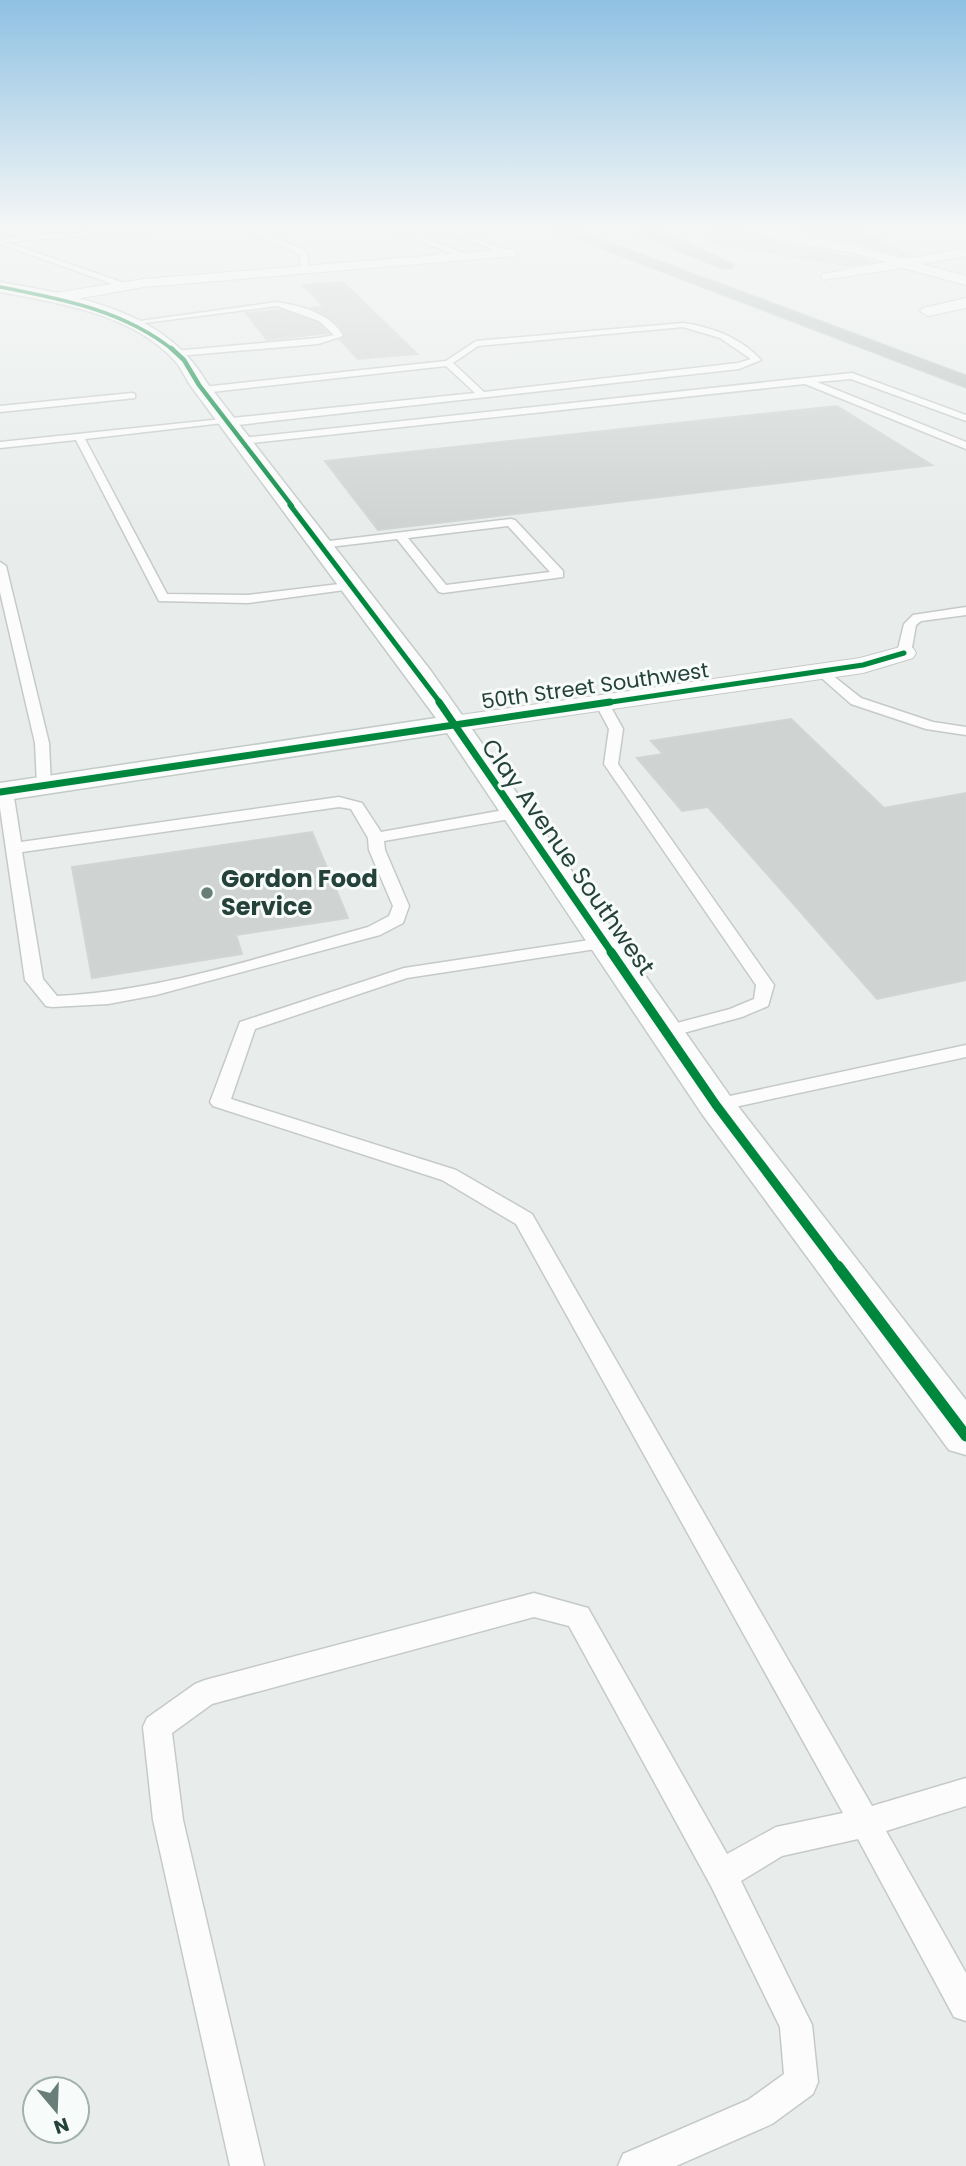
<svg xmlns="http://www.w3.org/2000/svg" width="966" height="2166" font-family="Poppins,sans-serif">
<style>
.building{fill:#cfd4d2;stroke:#d1d6d4;stroke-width:2}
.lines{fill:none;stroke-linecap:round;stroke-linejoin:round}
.lane-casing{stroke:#c5cac8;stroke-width:3}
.street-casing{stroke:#c5cac8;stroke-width:2}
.secondary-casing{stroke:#c3cbc8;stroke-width:3}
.highway-casing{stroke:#c3ccc9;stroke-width:3}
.lane{fill:#fcfcfc;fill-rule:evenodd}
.street{fill:#fcfcfc;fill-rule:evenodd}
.secondary{fill:#fcfcfc;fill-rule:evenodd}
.highway{fill:#bcc4c2;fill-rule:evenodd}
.cycleway-far5-casing{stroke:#f7fbf9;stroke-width:5}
.cycleway-far4-casing{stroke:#f7fbf9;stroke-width:7}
.cycleway-far3-casing{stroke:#f7fbf9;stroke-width:8}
.cycleway-far2-casing{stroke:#f7fbf9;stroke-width:10}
.cycleway-far1-casing{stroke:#f7fbf9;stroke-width:13}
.cycleway-casing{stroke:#f7fbf9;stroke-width:16}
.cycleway-far5{stroke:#00873e;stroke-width:3.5}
.cycleway-far4{stroke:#00873e;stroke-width:4.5}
.cycleway-far3{stroke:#00873e;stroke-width:5}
.cycleway-far2{stroke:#00873e;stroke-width:7}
.cycleway-far1{stroke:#00873e;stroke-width:9}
.cycleway{stroke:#00873e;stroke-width:11}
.poi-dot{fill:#697e78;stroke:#f7fbf9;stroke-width:2.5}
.labels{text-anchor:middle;stroke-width:6;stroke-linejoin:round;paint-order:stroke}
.far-street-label{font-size:21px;fill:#24423a;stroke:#f7fbf9}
.street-label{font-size:24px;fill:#24423a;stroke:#f7fbf9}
.poi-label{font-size:24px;font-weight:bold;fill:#24423a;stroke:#f7fbf9;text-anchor:start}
</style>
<rect width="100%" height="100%" fill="#e8edeb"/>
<g class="building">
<polygon points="710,225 737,225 777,243 873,262 850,266 708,243"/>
<polygon points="768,225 850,225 910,255 904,256 854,242"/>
<polygon points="343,282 417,354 358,359 340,340 345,337 340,326 325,314 311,308 324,307 303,285"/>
<polygon points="281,310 318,323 328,333 267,340 246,313"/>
<polygon points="837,406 932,465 378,530 325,461"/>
<polygon points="791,719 884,808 966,793 966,980 877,999 708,807 682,811 637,758 663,754 651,741"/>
<polygon points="312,832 348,918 236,935 242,954 92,978 72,867"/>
</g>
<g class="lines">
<g class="lane-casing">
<g id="lane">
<polygon points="182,225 218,225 6,242 127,284 124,288 0,244 0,238"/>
<polygon points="236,225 245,225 307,251 309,269 305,271 301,269 300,254"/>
<polygon points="380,225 390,225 473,257 466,259"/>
<polygon points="430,225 440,225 515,253 508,255"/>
<path d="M277,302C301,306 331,313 343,336L318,344L177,356L174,351L318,338L334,335L319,321L277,306L129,325L125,323Z"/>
<path d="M683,323C712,327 741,338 761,360L739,369L228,426L223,423L85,439L167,594L248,595L356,582L358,585L352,589L248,603L159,601L76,440L0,448V442L475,393L446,366L203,393L198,390L203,387L446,361L476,341ZM683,327L720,338L751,359L738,363L484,392L453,363L478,346Z"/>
<polygon points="852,373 966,415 966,421 851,379 817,382 966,442 966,449 805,384 242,444 237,441 242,438"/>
<polygon points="132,393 135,394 135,398 0,412 0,406"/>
<path d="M511,519L515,520L563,571V577L443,593L439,592L397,539L321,548L315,545L321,542ZM508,526L550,572L446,585L408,538Z"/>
<polygon points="0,562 6,566 49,743 51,785 44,789 37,785 35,743 0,592"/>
<polygon points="966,607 966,615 921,621 916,625 911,653 904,657 899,656 897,653 904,624 913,615"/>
<polygon points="822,667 861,698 933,722 966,727 966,735 926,729 851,704 817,674 815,671"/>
<polygon points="602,699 607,700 623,729 618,764 774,985 768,1006 742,1017 665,1038 656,1032 658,1028 730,1009 754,999 756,985 604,764 609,729 595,703"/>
<path d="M5,786L13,791L21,842L339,797L362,803L381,832L515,808L523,813L515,818L384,841L385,850L409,906L403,923L380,935L156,995L108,1004L52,1007L46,1006L25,980L0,808V788ZM339,807L351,809L368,838L369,850L393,906L389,916L368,927C266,955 163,991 57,996L43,979L22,852Z"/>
<polygon points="603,938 612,943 609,947 407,978 255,1029 231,1099 456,1170 532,1214 872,1806 966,1778 966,1806 886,1831 966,1973 966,2021 954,2017 858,1839 782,1856 741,1881 812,2025 818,2082 813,2094 772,2124 676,2166 618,2166 623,2154 748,2100 784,2074 780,2027 711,1886 569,1626 534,1617 212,1704 172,1733 183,1820 264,2166 230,2166 153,1820 143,1727 147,1718 195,1684 205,1680 534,1593 588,1608 727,1854 776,1827 843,1813 516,1224 442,1180 213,1106 210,1102 240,1022 404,968"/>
<polygon points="966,1045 966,1057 716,1111 709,1109 706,1105 709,1101 716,1099"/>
</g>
</g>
<g class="street-casing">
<g id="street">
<polygon points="739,225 759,225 784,233 854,245 904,259 966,248 966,256 922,264 966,276 966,285 903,268 823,280 821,277 823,274 885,262 852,253 777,240"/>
<polygon points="937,225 966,225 966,232 943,229"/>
<polygon points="511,249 516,250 516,256 144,287 54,303 46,298 54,293 144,279"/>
<polygon points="966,298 966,308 928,316 920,311 923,308"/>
<polygon points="904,646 913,648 916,653 913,658 863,673 453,732 444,730 440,724 444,718 453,716 860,658"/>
</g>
</g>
<g class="secondary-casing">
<path id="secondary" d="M0,282C76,296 166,310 207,383L431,671L730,1096L966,1400V1455L949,1450L702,1114L447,733L0,801V783L436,718L193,389C186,380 182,369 175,361C133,314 59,303 0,292Z"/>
</g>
<g class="highway-casing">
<g id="highway">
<polygon points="541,225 561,225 966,376 966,387"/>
<polygon points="629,225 647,225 734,265 732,268 722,268 655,241"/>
</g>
</g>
<use href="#lane" class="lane"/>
<use href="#street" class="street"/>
<use href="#secondary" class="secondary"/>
<use href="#highway" class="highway"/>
<g class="cycleway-far5-casing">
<path id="cycleway-far5" d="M0,287C61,299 123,310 173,350"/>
</g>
<g class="cycleway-far4-casing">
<polyline id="cycleway-far4" points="171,348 184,360 199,385 292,506"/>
</g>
<g class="cycleway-far3-casing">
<g id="cycleway-far3">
<polyline points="290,505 441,704"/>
<polyline points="598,704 863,665 904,653"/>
</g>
</g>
<g class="cycleway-far2-casing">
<g id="cycleway-far2">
<polyline points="439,702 612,953"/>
<polyline points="0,792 610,702"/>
</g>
</g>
<g class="cycleway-far1-casing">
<polyline id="cycleway-far1" points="611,952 716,1105 839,1268"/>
</g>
<g class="cycleway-casing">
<polyline id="cycleway" points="838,1266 966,1436"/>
</g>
<use href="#cycleway-far5" class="cycleway-far5"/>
<use href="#cycleway-far4" class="cycleway-far4"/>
<use href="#cycleway-far3" class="cycleway-far3"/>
<use href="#cycleway-far2" class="cycleway-far2"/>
<use href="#cycleway-far1" class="cycleway-far1"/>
<use href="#cycleway" class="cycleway"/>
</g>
<linearGradient id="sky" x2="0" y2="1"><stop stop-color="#8fc1e3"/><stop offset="0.43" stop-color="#f5f7f6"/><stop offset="1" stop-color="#f5f7f6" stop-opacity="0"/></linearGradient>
<rect width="966" height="529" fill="url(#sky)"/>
<circle class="poi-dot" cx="207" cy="893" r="7"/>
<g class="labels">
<g class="far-street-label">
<text transform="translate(595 686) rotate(-8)" y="7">50th Street Southwest</text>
</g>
<g class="street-label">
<text transform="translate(568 857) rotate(55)" y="8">Clay Avenue Southwest</text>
</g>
<g class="poi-label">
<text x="221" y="887">Gordon Food<tspan x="221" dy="28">Service</tspan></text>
</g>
</g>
<g transform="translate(56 2110) rotate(161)"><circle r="33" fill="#f7fbf9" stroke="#a3b1ad" stroke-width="2"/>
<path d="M0-5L12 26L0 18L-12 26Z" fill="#697e78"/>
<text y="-10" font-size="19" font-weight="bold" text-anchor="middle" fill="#24423a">N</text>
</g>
</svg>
